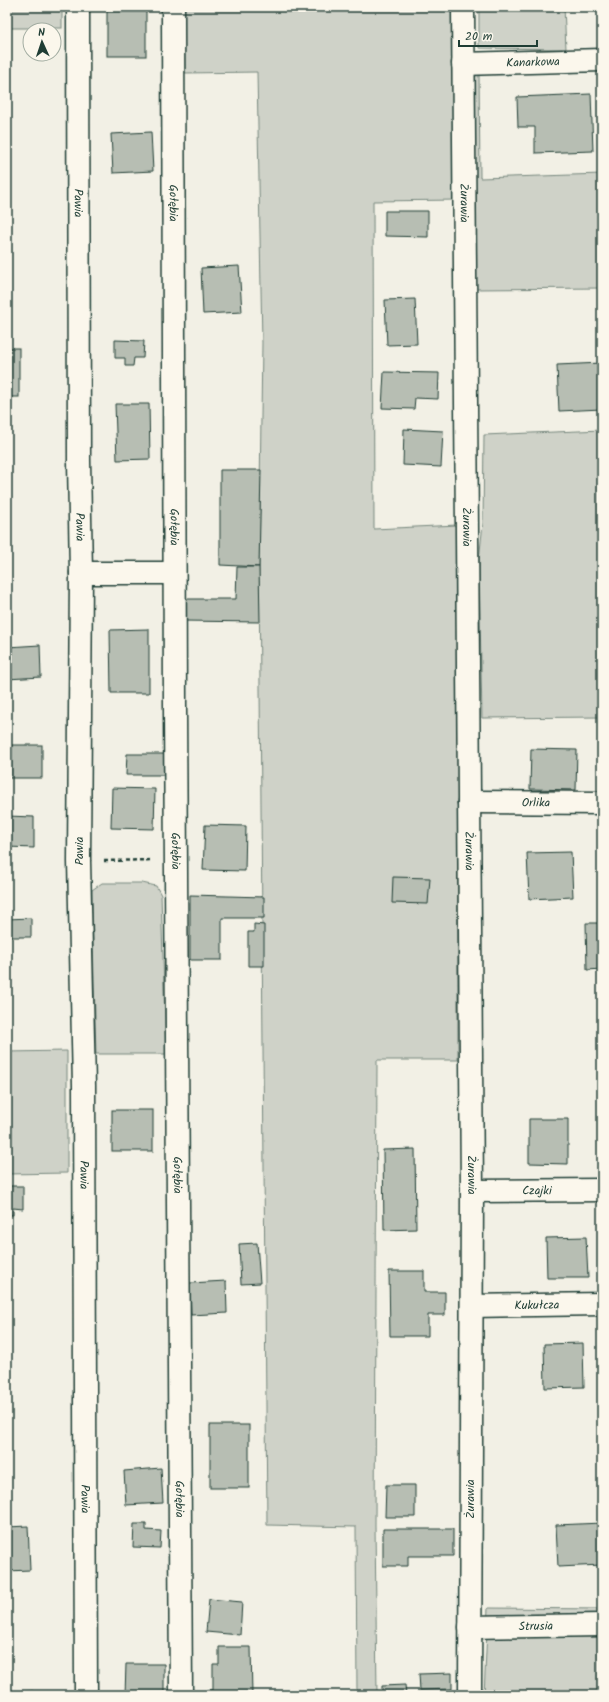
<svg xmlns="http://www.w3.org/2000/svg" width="609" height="1702" font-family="Kalam,sans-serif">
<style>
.green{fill:#cfd2c8;stroke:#77887e}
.building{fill:#b7beb3;stroke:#1f3d34}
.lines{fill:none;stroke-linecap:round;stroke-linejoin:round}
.minor-casing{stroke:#1f3d34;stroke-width:25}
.path{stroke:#1f3d34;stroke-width:2.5;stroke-dasharray:4 3;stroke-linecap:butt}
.minor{stroke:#fbf7ec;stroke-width:22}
.labels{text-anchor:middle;stroke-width:3;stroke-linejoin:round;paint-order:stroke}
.street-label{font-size:12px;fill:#1f3d34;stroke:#fbf7ec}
</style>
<rect width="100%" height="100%" fill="#f2f0e5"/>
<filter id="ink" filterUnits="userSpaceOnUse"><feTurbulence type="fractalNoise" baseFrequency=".025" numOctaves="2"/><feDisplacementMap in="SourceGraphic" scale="8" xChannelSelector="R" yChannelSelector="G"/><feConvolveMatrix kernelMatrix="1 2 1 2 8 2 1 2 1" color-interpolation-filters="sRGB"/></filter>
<g filter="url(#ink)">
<g class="green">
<rect x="7" y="7" width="55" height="21"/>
<polygon points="184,7 455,7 458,200 373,201 374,529 457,525 458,1060 377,1060 375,1525 377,1695 357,1695 356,1527 267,1525 259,567 262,343 257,72 185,73"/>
<polygon points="479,7 564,7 566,49 479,48"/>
<polygon points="479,71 480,178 602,174 602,288 474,289 471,72"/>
<polygon points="602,430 602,717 482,718 479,561 483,523 484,435"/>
<polygon points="102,883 142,883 156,886 161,895 166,1054 96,1054 92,900 92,890"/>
<polygon points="67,1051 67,1173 7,1174 7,1052"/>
<polygon points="488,1608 602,1609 602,1695 484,1695"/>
</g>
<g class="building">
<rect x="107" y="11" width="39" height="45"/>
<polygon points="591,94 593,151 535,153 535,127 518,127 517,97"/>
<polygon points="151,132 153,171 113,173 111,134"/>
<polygon points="385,211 428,211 428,237 385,236"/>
<polygon points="239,266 242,312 203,314 201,268"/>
<polygon points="415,299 417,344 387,345 385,300"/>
<polygon points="115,340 144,341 143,358 134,358 133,366 125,366 125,358 115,358"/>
<rect x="7" y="348" width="12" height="49"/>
<polygon points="602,363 602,409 559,411 557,365"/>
<polygon points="384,372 439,373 438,399 415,398 414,409 382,408"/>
<polygon points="115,404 149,404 150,459 117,460"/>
<polygon points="404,429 443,431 441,467 403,465"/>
<polygon points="220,470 261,470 259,567 220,565"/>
<polygon points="237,567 259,567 260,622 183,621 183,599 236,599"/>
<polygon points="149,629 149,693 111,693 110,630"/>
<polygon points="40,645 41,677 7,679 7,647"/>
<rect x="7" y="745" width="35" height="33"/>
<polygon points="531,749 577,750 576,790 530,789"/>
<polygon points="127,754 165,754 164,775 126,775"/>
<polygon points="112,788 155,789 154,829 111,828"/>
<polygon points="7,816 34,817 34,848 7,847"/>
<polygon points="205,825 246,826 245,871 203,870"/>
<polygon points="571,852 573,897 529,899 527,853"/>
<polygon points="393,877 430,878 428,904 392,903"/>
<polygon points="190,895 264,897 264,918 222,918 222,960 190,960"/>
<polygon points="31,918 31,937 9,937 9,944 7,944 7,919"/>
<polygon points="586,923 602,923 602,969 587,970"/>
<polygon points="254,924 264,925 264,966 248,966 248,932 254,932"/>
<rect x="112" y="1110" width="41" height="41"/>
<polygon points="529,1119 568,1119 568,1164 529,1163"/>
<polygon points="415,1149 416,1229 384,1230 383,1150"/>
<polygon points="7,1186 23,1186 23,1209 13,1208 13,1215 7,1215"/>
<polygon points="586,1237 588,1278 547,1278 546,1238"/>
<polygon points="257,1243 260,1283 241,1284 239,1244"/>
<polygon points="389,1271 424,1271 424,1292 445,1292 445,1315 428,1315 428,1336 390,1336"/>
<polygon points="226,1281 227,1313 191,1315 190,1283"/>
<polygon points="583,1343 584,1387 545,1388 544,1344"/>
<polygon points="10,1378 10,1399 7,1399 7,1379"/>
<rect x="210" y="1425" width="39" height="63"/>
<polygon points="161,1468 163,1503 126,1505 124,1471"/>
<polygon points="386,1485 415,1485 415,1517 385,1517"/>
<polygon points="602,1523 602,1565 558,1567 556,1525"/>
<polygon points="134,1524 146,1524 146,1530 161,1531 160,1548 133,1547"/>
<polygon points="28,1526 30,1570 7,1571 7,1527"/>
<polygon points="383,1529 453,1529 453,1556 408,1556 408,1566 383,1566"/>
<polygon points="209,1599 242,1602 240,1635 206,1632"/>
<polygon points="219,1647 251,1647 252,1695 207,1695 207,1690 213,1690 213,1664 219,1664"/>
<polygon points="126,1664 164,1664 164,1695 125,1695"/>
<polygon points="452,1673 452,1689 420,1690 419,1674"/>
<polygon points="405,1685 406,1695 382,1695 382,1686"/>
<polygon points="33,1691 33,1695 7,1695 7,1693"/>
</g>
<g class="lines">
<g class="minor-casing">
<g id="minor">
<path id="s1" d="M78,7L79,461L81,573L79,861L84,1086L86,1695"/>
<path id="s2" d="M173,7L175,708L181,1695"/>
<path id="s3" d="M463,7L472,1191L470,1695"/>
<path id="s4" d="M463,64L602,60"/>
<polyline points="81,573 174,573"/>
<path id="s5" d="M469,802L602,803"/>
<path id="s6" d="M472,1191L602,1190"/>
<path id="s7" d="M472,1306L602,1304"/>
<path id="s8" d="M470,1627L602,1625"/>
</g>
</g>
<polyline class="path" points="104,861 153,860"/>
<use href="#minor" class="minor"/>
</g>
</g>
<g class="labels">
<g class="street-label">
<text dy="4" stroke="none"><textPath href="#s4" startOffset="70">Kanarkowa</textPath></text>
<text dy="4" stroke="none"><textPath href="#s1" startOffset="196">Pawia</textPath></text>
<text dy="4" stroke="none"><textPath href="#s2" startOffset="196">Gołębia</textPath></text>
<text dy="4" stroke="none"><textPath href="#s3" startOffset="196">Żurawia</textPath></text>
<text dy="4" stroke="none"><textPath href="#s1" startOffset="520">Pawia</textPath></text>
<text dy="4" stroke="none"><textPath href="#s2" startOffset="520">Gołębia</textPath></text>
<text dy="4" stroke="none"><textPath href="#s3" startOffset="520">Żurawia</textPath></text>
<text dy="4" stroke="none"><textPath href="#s5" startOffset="67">Orlika</textPath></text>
<text transform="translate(79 851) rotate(-90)" y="4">Pawia</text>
<text dy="4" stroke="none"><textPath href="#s2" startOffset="844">Gołębia</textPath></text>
<text dy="4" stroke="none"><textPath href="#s3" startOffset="844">Żurawia</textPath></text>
<text dy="4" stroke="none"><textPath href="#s1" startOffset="1168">Pawia</textPath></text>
<text dy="4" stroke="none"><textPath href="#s2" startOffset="1168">Gołębia</textPath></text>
<text dy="4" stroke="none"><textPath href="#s3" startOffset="1168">Żurawia</textPath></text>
<text dy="4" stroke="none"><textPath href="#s6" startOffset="65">Czajki</textPath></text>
<text dy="4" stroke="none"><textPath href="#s7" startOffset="65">Kukułcza</textPath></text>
<text dy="4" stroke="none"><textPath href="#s1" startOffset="1492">Pawia</textPath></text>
<text dy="4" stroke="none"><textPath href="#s2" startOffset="1492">Gołębia</textPath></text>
<text transform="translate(470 1499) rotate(-90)" y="4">Żurawia</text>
<text dy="4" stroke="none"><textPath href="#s8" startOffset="66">Strusia</textPath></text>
</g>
</g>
<rect width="609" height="1702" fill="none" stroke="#fbf7ec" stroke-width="24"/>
<rect x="12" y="12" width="585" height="1678" fill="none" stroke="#1f3d34" stroke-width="1.5" filter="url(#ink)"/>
<g transform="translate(42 42) rotate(357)"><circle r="19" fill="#fbf7ec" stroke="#a3ada2"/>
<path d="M0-3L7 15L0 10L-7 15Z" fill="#1f3d34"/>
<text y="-6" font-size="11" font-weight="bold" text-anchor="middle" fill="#1f3d34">N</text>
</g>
<path d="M459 40v6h78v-6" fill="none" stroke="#1f3d34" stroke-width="2"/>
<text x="465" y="40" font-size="12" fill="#1f3d34" stroke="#fbf7ec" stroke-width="3" paint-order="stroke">20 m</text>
</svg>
